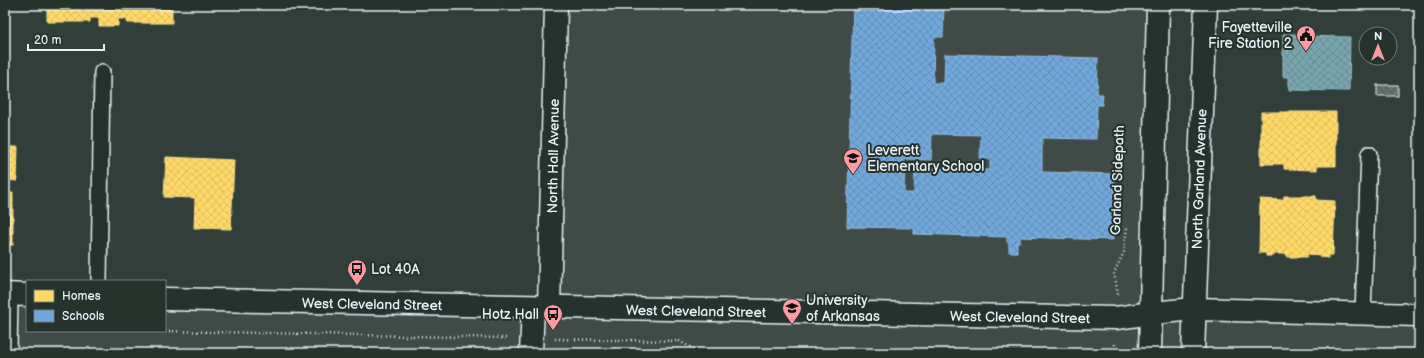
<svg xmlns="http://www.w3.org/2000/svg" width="1424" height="358" font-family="'Balsamiq Sans',sans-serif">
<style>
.built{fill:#3f4b46}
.homes{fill:url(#homes-cross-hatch);stroke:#f8e092}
.schools{fill:url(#schools-cross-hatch);stroke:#93bee4;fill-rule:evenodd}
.public{fill:url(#public-cross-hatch);stroke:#98bcc5}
.building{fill:url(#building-cross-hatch);stroke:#e8f1f8}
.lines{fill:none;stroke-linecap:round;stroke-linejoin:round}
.lane-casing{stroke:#e8f1f8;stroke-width:18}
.street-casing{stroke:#e8f1f8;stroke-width:25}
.secondary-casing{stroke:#e8f1f8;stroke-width:25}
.path{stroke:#e8f1f8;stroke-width:2.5;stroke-dasharray:1 3;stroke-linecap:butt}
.lane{stroke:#26332d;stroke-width:15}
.street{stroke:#26332d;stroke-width:22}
.secondary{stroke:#26332d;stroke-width:22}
.labels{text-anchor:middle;stroke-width:4;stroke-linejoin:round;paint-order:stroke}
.poi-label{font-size:14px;fill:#e8f1f8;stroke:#26332d;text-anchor:start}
.street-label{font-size:14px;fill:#e8f1f8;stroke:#26332d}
</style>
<defs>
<pattern id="homes-cross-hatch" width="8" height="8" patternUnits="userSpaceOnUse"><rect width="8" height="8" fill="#ffd966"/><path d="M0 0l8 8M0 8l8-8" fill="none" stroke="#dabc60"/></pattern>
<pattern id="schools-cross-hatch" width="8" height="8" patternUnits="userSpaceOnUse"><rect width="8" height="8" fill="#6fa8dc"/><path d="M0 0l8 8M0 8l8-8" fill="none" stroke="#638bb0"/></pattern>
<pattern id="public-cross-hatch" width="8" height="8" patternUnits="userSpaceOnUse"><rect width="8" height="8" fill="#76a5af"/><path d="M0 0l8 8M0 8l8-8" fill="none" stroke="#688991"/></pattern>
<pattern id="building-cross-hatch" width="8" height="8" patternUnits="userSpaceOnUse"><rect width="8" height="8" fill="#5c6865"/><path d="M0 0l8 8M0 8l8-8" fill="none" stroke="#737e7c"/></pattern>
</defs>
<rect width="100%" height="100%" fill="#323e39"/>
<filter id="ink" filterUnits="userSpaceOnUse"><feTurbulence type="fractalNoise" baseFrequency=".025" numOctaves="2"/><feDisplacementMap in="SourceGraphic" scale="8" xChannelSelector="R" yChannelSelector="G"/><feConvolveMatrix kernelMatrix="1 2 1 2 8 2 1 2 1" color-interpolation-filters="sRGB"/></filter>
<g filter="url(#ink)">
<polygon class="built" points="556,5 1158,5 1152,312 1419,315 1419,353 5,353 5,294 27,295 27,331 165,331 165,299 549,308"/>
<g class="homes">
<polygon points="47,5 172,5 172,23 127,23 127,19 118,19 118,26 99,26 99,18 90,18 90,22 47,22"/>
<rect x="1418" y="5" width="1" height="16"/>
<polygon points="1418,21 1419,21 1419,43 1417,43"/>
<polygon points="1417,56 1419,56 1419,78 1416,77"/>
<polygon points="1416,77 1419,78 1419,99 1416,99"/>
<polygon points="1261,112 1336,112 1336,166 1317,166 1317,170 1284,169 1284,164 1261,164"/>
<polygon points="5,147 18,147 17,181 5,180"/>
<polygon points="166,157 234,160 231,229 194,228 195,198 164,197"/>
<rect x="5" y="193" width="8" height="52"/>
<polygon points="1284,196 1316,196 1316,200 1335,201 1333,255 1328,255 1328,258 1320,257 1320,255 1307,254 1307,257 1287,257 1287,254 1274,254 1274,256 1266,256 1266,253 1259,253 1260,199 1283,200"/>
</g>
<path class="schools" d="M853,5H944L943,37H934L933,83H944L945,54L1098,58L1097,94H1103L1102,105H1097L1096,139L1042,138V172L1115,174L1113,240L1020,237V242H1017V252H1009V242H1007V237L914,234V228L847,227ZM932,134L981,135L980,159H990V170L915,168L914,193H904L905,159L931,160Z"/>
<polygon class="public" points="1283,34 1295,34 1295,36 1350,37 1349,91 1289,90 1289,77 1283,77"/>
<rect class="building" x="1377" y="85" width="21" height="11"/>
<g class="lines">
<g class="lane-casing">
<g id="lane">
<polyline points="99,281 102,72"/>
<polyline points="1363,313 1369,154"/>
<polyline points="9,353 10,294"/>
</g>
</g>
<g class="street-casing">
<g id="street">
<polyline points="549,308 556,5"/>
<polyline points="1194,309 1419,315"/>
<polyline points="531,353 533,307"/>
</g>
</g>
<g class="secondary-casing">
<g id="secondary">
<polyline points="5,294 27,295"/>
<polyline points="165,299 1116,318 1152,313 1194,309"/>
<polyline points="1150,353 1158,5"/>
<polyline points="1193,353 1206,5"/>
</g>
</g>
<g class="path">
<polyline points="1118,294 1114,273 1124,252 1127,227"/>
<polyline points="165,331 508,338"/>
<polyline points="555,339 679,341 701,353"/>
<polyline points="888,353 897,353"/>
<polyline points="1114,353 1115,343"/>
</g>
<use href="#lane" class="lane"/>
<use href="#street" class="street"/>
<use href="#secondary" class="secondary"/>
</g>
</g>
<defs>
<g id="civic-pin" transform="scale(1)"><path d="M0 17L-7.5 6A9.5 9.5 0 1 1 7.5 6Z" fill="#ff9aa2" stroke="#26332d"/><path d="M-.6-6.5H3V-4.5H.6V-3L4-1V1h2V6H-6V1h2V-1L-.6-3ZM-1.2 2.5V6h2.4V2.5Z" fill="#111"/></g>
<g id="school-pin" transform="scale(1)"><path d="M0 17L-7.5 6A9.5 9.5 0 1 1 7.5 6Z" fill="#ff9aa2" stroke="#26332d"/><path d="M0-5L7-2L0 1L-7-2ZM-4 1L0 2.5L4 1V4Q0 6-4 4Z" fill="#111"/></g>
<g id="bus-pin" transform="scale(1)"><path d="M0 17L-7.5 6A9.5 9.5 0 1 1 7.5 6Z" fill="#ff9aa2" stroke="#26332d"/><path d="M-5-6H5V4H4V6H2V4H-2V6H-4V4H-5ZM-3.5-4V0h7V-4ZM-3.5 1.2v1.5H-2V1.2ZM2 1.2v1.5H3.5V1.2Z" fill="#111"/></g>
<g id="university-pin" transform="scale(1)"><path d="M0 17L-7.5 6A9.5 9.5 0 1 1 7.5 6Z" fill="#ff9aa2" stroke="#26332d"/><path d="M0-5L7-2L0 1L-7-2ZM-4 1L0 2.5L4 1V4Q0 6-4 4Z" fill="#111"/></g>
</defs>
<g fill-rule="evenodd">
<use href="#civic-pin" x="1306" y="35"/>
<use href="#school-pin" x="853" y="158"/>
<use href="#bus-pin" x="357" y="269"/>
<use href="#university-pin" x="792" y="308"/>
<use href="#bus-pin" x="553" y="314"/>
</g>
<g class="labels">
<g class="poi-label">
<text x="1292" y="32" text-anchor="end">Fayetteville<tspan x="1292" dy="16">Fire Station 2</tspan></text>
<text x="867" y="155">Leverett<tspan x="867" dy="16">Elementary School</tspan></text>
<text x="371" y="274">Lot 40A</text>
<text x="806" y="305">University<tspan x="806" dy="16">of Arkansas</tspan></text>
<text x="539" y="319" text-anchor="end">Hotz Hall</text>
</g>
<g class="street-label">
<text transform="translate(553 156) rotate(-89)" y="5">North Hall Avenue</text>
<text transform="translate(1199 179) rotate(-88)" y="5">North Garland Avenue</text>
<text transform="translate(1117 180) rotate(-88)" y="5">Garland Sidepath</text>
<text transform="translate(372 304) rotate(1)" y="5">West Cleveland Street</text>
<text transform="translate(696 311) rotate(1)" y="5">West Cleveland Street</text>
<text transform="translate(1020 317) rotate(1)" y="5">West Cleveland Street</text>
</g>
</g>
<rect width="1424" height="358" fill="none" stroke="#26332d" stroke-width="20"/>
<rect x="10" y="10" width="1404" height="338" fill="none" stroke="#e8f1f8" stroke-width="1.5" filter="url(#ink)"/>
<rect x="26" y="280" width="140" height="52" fill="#26332d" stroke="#747f7e"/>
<rect x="34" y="290" width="20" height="12" fill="#ffd966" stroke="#747f7e"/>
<text x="62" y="300" font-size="12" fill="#e8f1f8">Homes</text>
<rect x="34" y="310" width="20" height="12" fill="#6fa8dc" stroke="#747f7e"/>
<text x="62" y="320" font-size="12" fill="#e8f1f8">Schools</text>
<g transform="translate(1378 46)"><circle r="19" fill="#26332d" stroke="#747f7e"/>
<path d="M0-3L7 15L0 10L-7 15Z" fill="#ff9aa2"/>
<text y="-6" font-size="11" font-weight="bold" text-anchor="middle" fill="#e8f1f8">N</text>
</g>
<path d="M28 44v6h76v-6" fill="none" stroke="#e8f1f8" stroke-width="2"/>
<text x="34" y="44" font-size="12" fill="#e8f1f8" stroke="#26332d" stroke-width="3" paint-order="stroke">20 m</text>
</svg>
